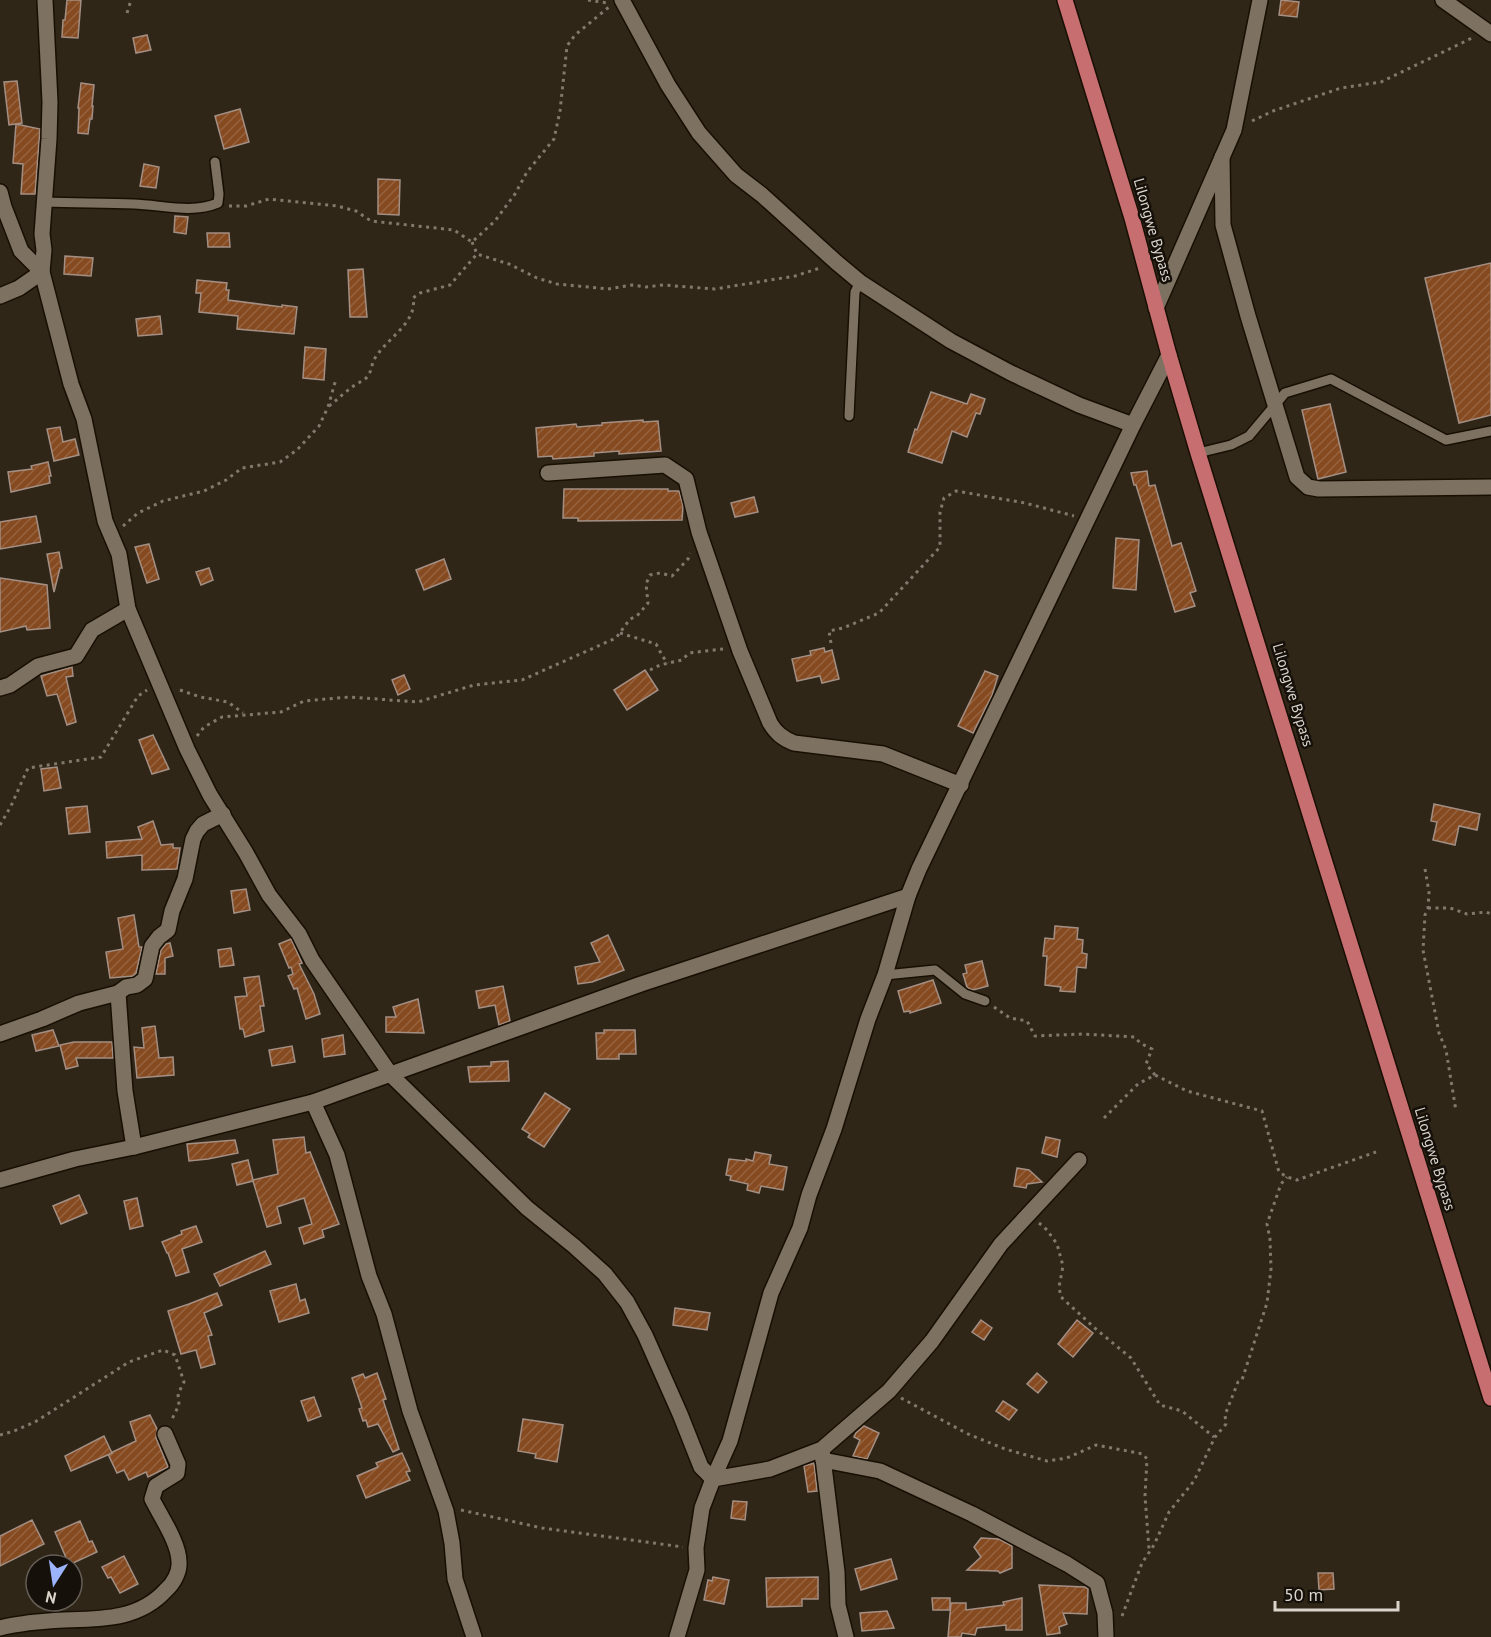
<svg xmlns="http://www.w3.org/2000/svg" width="1491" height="1637" font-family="'PT Sans',sans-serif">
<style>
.building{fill:url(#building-hatch);stroke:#a38f84;stroke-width:1.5}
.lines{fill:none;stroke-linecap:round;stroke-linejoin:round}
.lane-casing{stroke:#180f03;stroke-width:12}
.street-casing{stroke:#180f03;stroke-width:18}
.primary-casing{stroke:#180f03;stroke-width:18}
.path{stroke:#81796d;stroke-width:3;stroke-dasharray:3 4.5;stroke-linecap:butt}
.lane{stroke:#7d7161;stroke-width:9}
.street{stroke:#7d7161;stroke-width:15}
.primary{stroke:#c76e71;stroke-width:15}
.labels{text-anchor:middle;stroke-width:5;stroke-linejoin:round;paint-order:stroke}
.street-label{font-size:15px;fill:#dad4ca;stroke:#15100a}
</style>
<defs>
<pattern id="building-hatch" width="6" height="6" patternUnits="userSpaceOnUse" patternTransform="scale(1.5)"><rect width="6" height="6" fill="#864a20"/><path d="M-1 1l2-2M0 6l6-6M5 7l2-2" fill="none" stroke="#96633f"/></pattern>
</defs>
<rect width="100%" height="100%" fill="#302618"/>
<g class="building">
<polygon points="67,0 81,0 78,38 62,37 63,20 65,20"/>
<polygon points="1281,0 1299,2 1297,17 1279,15"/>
<polygon points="147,35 151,50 136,53 133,38"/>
<polygon points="17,81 22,123 9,125 4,82"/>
<polygon points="81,83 94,85 92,106 93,106 92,119 90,119 88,134 78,133 79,108 78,108"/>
<polygon points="240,109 249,142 224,149 215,116"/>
<polygon points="16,124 40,129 35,194 21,194 23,164 13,163"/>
<polygon points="144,164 159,167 156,188 140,186"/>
<polygon points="378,179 400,180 399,215 378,214"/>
<polygon points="175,216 188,217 186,234 174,232"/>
<polygon points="207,233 229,233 230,247 208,247"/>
<polygon points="65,256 93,258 91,276 64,274"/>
<polygon points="1491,263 1491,415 1459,423 1425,278"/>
<polygon points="363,269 367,317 350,317 348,270"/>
<polygon points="197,280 227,283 226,290 229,290 228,300 282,307 282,305 297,307 294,334 237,329 238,316 199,312 201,293 196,293"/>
<polygon points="160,316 162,334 138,336 136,319"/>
<polygon points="305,347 326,349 324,380 303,378"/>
<polygon points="931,392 967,404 971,394 985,399 980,414 976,413 967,437 952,431 942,463 908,452 915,429 917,430"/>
<polygon points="1330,404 1346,472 1318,479 1302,410"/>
<polygon points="643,420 643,422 658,421 661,451 619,454 619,451 594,453 594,456 553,459 552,456 538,457 536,428 576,424 577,427 602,425 602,423"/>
<polygon points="60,427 63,442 75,439 79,455 54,461 47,429"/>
<polygon points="48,462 51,476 49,476 50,483 11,492 8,472 32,469 31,466"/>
<polygon points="1147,471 1149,486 1155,485 1172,546 1181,543 1196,591 1190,593 1195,606 1175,612 1136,485 1134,485 1131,473"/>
<polygon points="564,489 668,489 668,491 679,491 683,506 682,520 578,521 578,518 563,518"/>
<polygon points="754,497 758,512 735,517 731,503"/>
<polygon points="36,516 41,542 0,549 0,522"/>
<polygon points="1116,538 1139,540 1136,590 1113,588"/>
<polygon points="149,544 159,579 147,583 135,547"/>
<polygon points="59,552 62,568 60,568 54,592 47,554"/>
<polygon points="444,559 451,579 424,590 416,570"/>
<polygon points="209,568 213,580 201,585 196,572"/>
<polygon points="0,578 47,585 50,628 27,630 26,626 0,632"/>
<polygon points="824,648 825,652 832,650 839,679 822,683 820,676 797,681 792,659 811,655 810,651"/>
<polygon points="72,667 73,676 66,677 76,722 67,725 57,694 47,696 41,676"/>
<polygon points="645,670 658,690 627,710 614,690"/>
<polygon points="985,671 998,676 992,695 973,733 958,726"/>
<polygon points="404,675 410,689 398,695 392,680"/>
<polygon points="153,735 169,769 152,774 139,740"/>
<polygon points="57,767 61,788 44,791 41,769"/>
<polygon points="1434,804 1480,814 1477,830 1459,826 1455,845 1433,840 1437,822 1431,821"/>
<polygon points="87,806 90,832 69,834 66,808"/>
<polygon points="153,821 161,845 173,844 173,848 180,848 177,869 142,870 142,855 107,858 106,842 142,839 138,827"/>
<polygon points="246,889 250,910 234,913 231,891"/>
<polygon points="134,915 139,947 142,947 136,973 133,976 110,978 106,952 123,949 118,918"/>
<polygon points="1055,926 1078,928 1077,939 1083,940 1082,953 1087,954 1086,968 1077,967 1075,992 1060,991 1061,987 1045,985 1047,956 1043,956 1045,938 1054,939"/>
<polygon points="608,935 624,970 592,982 578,984 575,967 600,962 591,943"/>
<polygon points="291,939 302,963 299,964 314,994 320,1014 306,1019 297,988 294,989 288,976 293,974 291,967 289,968 279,944"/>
<polygon points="170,943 173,956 165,958 165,974 156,974 161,950 166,944"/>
<polygon points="231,948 234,965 220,967 218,950"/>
<polygon points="982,961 988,986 973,990 968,988 967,987 963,974 967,973 965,965"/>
<polygon points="259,976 264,1006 260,1006 264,1031 245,1037 243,1029 240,1029 235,997 247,996 244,978"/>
<polygon points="933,980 941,1003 910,1013 910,1011 904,1012 898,991"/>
<polygon points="503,986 510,1021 499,1025 495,1005 479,1008 476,991"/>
<polygon points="418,999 424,1033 386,1032 386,1017 396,1017 393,1007"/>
<polygon points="155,1026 159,1058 173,1057 174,1075 137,1078 134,1047 144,1048 142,1028"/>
<polygon points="53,1030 59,1046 36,1051 32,1035"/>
<polygon points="604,1030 635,1030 636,1054 619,1054 619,1059 597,1059 596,1033 604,1033"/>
<polygon points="343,1035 345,1054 324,1057 322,1039"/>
<polygon points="74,1042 112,1042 113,1058 76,1058 78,1066 66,1069 60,1045"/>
<polygon points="292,1046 295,1062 272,1066 269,1050"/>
<polygon points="508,1061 509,1081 470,1082 468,1067 491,1066 491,1062"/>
<polygon points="545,1093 570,1109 544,1147 528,1137 530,1134 522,1129"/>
<polygon points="304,1137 306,1153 310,1152 339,1224 322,1230 324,1237 304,1244 299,1228 312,1224 304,1198 277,1207 281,1223 267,1227 253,1181 237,1185 232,1164 248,1160 253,1180 278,1174 273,1140"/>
<polygon points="1046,1137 1060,1140 1057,1157 1042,1153"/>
<polygon points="235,1140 238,1153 208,1159 189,1161 187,1144"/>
<polygon points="755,1152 771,1155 769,1164 787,1167 783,1190 761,1186 759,1193 747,1190 748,1184 730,1180 731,1176 726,1175 729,1159 746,1161 746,1159 753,1161"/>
<polygon points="1017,1168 1029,1170 1042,1182 1027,1184 1026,1188 1014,1186"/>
<polygon points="79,1195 87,1213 61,1224 53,1206"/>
<polygon points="137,1198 143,1226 130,1229 124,1201"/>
<polygon points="196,1226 202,1242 182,1249 189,1272 176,1276 168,1253 167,1253 162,1242 182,1234 181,1231"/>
<polygon points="265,1251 271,1264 220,1286 214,1274"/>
<polygon points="296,1284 300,1301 305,1299 309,1313 279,1322 270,1291"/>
<polygon points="217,1293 222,1305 204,1313 212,1335 208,1336 215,1364 201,1368 196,1350 181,1354 168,1311 189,1304"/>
<polygon points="675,1308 710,1313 707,1330 673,1325"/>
<polygon points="981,1320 992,1328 984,1340 972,1332"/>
<polygon points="1077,1320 1093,1333 1073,1357 1058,1344"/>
<polygon points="377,1373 386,1399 383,1400 399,1449 393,1452 378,1424 368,1427 366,1420 363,1421 359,1409 362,1408 352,1378 363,1374 365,1378"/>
<polygon points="1037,1373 1047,1382 1038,1393 1027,1384"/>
<polygon points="314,1397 321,1416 308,1421 301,1401"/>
<polygon points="1003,1401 1017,1410 1009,1420 996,1411"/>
<polygon points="150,1415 157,1429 156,1438 168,1467 148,1477 146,1472 129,1480 124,1470 117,1473 108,1454 136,1441 130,1422"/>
<polygon points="523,1419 563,1425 557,1462 535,1458 536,1454 518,1451"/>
<polygon points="864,1426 879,1433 867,1459 853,1456 860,1440 854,1437 856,1433"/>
<polygon points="104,1436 112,1453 71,1471 65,1456"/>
<polygon points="402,1453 410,1471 406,1472 410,1480 366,1498 357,1476 378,1467 376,1463"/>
<polygon points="814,1463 817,1491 808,1492 804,1466"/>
<polygon points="733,1501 747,1502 745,1520 731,1518"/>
<polygon points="32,1520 44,1544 0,1566 0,1536"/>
<polygon points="80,1521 89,1542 92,1541 97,1552 71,1564 69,1559 67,1560 55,1532"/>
<polygon points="981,1538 999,1539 1012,1546 1012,1568 1000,1573 998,1571 967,1570 981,1557 974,1547"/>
<polygon points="124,1556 138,1584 120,1593 111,1577 108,1578 102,1567"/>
<polygon points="891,1559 897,1579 861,1590 855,1569"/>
<polygon points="1318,1573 1333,1573 1334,1589 1319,1590"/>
<polygon points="713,1577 729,1580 724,1604 704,1600 708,1580 712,1581"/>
<polygon points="818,1577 818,1599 802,1599 802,1606 767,1607 766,1578"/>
<polygon points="1039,1585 1085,1587 1088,1589 1087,1614 1063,1613 1067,1624 1059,1627 1060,1633 1047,1635"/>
<polygon points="932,1598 950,1598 950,1610 933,1610"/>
<polygon points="1022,1598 1022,1630 1006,1630 1006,1625 977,1628 975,1635 962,1633 961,1637 948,1637 951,1603 966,1603 966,1610 1004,1605 1003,1602"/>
<polygon points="887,1611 894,1628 862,1631 860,1613"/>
</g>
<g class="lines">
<g class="lane-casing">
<g id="lane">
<path d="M45,202C75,203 105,203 134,204C162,205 192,214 218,203L219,194L215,162"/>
<polyline points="849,416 855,292 860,282"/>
<polyline points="1198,453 1231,445 1249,436 1285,393 1331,379 1446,440 1491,431"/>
<polyline points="885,975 935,970 965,994 985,1001"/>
</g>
</g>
<g class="street-casing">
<g id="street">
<polyline points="622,0 668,85 699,133 736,175 762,195 836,262 860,282 951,341 1011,373 1079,405 1133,425"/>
<polyline points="1443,0 1491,34"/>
<polyline points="1222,157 1223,225 1248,316 1297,477 1308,487 1319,489 1491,487"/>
<polyline points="0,192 4,207 21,251 42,272 71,384 84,419 105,521 119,554 128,609 187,749 210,795 246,853 269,895 299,934 312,960 391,1075 527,1208 574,1246 605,1274 627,1302 645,1335 680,1414 701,1467 713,1479"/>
<polyline points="0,296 19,288 42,272 44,250 42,234 49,139 50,102 45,0"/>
<polyline points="1156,308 1234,130 1260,0"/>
<path d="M548,473L665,465L686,479L699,532L740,651L770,723C776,733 782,738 794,743L883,754L961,785"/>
<polyline points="0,688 10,685 38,666 76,656 92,630 128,609"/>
<polyline points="0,1034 42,1019 79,1003 118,993"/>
<polyline points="313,1102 337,1155 369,1276 384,1314 410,1411 446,1511 452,1543 455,1579 474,1637"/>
<polyline points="134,1147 125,1091 118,993 126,987 137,985 145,979 152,946 159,937 168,930 172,911 185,879 193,839 197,831 203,824 223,814"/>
<polyline points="0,1180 75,1159 134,1147 313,1102 641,984 908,896"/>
<polyline points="822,1450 837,1572 838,1605 846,1637"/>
<polyline points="823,1460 880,1471 972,1514 1067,1564 1097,1583 1105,1613 1106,1637"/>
<polyline points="713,1479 770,1469 822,1449 889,1391 932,1341 1001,1244 1079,1160"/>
<path d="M0,1628C20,1623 43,1621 64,1620C101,1619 139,1620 166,1590C173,1584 180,1572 179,1562C179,1543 161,1517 152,1499L156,1486L177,1473L178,1464L165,1434"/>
<polyline points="677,1637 697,1570 696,1548 702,1508 713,1479 730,1441 771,1293 800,1228 809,1195 834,1129 868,1019 885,975 908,896 919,869 1133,425 1169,355"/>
</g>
</g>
<g class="primary-casing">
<polyline id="primary" points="1065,0 1132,218 1169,355 1198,453 1491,1398"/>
</g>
<g class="path">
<polyline points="588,0 607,3"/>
<polyline points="127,13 131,0"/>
<polyline points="1252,121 1273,111 1341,88 1381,82 1472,38"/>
<polyline points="229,206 246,206 269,199 337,206 356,211 371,221 454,230 472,242 495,221 515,194 527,172 554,139 560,111 567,46 575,35 609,7"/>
<polyline points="472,242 477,254 509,264 537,278 557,284 608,289 632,285 646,287 663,285 715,289 795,276 820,268"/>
<path d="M329,406C338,399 346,391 355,385C359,382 364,381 367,377C372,371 371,366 374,360C384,340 418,323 413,298L420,293L450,285L477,254"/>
<polyline points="123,526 138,513 163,501 204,491 226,480 242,468 280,462 297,450 319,426 328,407 336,379"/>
<polyline points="620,633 656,644 663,657 668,663"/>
<polyline points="831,643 829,631 843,628 879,613 940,547 940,512 944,498 956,491 1025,503 1074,516"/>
<polyline points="650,670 660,665 682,660 689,653 723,649"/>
<polyline points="180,690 200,697 228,702 243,713"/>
<polyline points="197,736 204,727 222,717 281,712 304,701 349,697 418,702 474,685 522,680 616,638 630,619 637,616 648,603 646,584 650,575 660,573 672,576 688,559 690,553"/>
<polyline points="0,825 11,806 28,768 101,757 138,696 147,690"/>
<polyline points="1425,869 1429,892 1428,908 1425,915 1423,950 1439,1033 1446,1050 1456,1111"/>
<polyline points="1428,908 1450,908 1467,914 1486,912 1491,914"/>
<polyline points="994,1007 1010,1018 1027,1021 1035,1036 1082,1034 1135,1037 1140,1043 1152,1049 1146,1064 1155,1075"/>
<polyline points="1104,1118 1138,1084 1155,1075 1187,1091 1262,1111 1279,1172 1287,1177 1297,1180 1376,1152"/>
<polyline points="1039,1223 1047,1230 1057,1244 1063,1266 1059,1287 1061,1297 1097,1330 1131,1358 1160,1405 1182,1411 1214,1437"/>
<polyline points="901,1398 968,1434 1005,1449 1047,1461 1067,1458 1096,1445 1143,1454 1147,1459 1145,1496 1149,1549"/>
<polyline points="0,1435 14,1431 35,1422 129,1362 163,1350 175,1355 184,1382 178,1394 179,1405 171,1421"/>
<polyline points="461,1510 542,1528 683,1547"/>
<polyline points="1122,1616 1142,1563 1154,1545 1169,1512 1194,1481 1215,1437 1226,1424 1225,1415 1238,1382 1242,1380 1267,1303 1271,1269 1270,1239 1267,1224 1281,1184 1287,1177"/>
</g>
<use href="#lane" class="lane"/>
<use href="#street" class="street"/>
<use href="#primary" class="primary"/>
</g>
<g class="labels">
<g class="street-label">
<text transform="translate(1153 230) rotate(74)" y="5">Lilongwe Bypass</text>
<text transform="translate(1293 695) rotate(73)" y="5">Lilongwe Bypass</text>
<text transform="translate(1435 1159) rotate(73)" y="5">Lilongwe Bypass</text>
</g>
</g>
<g transform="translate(54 1583) rotate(192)"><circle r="28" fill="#15100a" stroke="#645e57" stroke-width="1.5"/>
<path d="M0-4.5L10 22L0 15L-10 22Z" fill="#9cb4fd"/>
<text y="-9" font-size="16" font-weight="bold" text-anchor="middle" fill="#dad4ca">N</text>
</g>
<path d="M1275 1601v9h123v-9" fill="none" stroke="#dad4ca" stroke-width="3"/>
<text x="1284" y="1601" font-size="18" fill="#dad4ca" stroke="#15100a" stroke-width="4.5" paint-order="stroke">50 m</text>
</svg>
